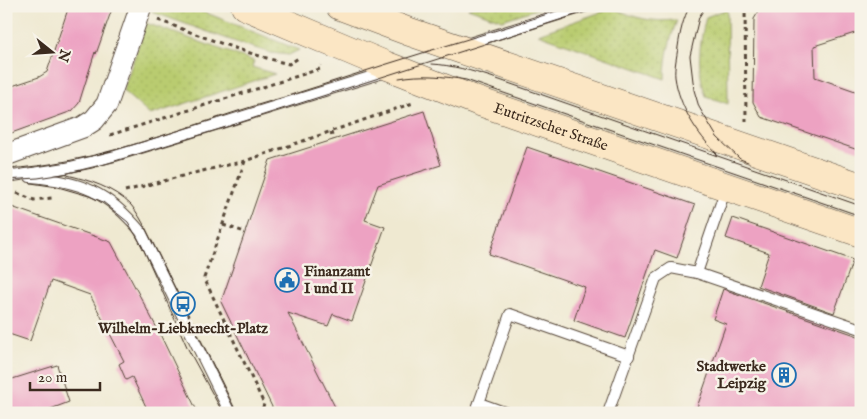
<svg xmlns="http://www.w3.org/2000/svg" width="867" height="419" font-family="'IM FELL English',serif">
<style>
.grass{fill:url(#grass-dots);stroke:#7a7b46}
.building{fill:#eda2c2}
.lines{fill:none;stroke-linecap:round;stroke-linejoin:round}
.lane-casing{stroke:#564739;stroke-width:12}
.street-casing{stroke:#564739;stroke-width:23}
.secondary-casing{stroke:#564739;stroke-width:29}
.path{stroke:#564739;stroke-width:3;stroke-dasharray:4 4;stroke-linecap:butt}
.lane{stroke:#fff;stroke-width:10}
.street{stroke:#fff;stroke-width:21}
.secondary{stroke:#fbe6c4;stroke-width:28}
.tram{stroke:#3b2a1e;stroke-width:1}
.labels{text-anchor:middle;stroke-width:5;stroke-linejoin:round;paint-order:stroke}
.street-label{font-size:15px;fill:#3b2a1e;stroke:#f7f3e8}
.poi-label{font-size:15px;font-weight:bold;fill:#3b2a1e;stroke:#f7f3e8;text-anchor:start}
</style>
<defs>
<pattern id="grass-dots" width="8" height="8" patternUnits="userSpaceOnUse" patternTransform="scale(1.25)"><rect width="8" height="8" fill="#b9cc6f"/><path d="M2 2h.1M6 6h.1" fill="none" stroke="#a0af60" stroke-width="1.8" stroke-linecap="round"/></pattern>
</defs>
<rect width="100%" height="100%" fill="#f7f3e8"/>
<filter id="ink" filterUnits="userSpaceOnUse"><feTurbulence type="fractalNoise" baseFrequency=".02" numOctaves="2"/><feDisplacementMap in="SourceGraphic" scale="10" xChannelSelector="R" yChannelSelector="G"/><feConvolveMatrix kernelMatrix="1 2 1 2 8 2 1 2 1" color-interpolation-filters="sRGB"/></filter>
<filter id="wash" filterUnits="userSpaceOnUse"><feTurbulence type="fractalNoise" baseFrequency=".0096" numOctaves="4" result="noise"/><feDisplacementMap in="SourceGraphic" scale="20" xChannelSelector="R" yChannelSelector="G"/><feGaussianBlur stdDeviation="1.12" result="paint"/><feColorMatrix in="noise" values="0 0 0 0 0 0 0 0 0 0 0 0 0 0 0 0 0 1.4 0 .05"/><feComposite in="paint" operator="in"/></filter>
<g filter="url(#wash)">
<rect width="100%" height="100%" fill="#efe9d1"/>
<g class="grass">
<polygon points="151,6 189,6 299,50 289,55 271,53 239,43 155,13 150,9"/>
<polygon points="473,6 546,6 502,20 468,8"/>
<path d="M613,8C638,19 649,22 677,20C670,39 665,57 665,79L538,34Z"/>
<path d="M727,9L728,104L706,96C696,67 699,46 706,17Z"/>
<polygon points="146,23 254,61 252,67 275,74 150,115 123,91"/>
</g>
<g id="blocks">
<g class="building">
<polygon points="69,6 113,6 96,54 95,52 79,103 72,111 6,135 6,88 39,77 47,72"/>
<polygon points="762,6 861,6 861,31 814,46 815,77 861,93 861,151 761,117 753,102 754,19"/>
<polygon points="424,111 441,165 378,185 365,220 385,227 352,321 333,314 328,326 288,313 338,413 275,413 221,302 270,160"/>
<polygon points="527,147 695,205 677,258 655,250 625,338 574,320 585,287 489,254"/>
<polygon points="6,205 111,242 158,330 198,413 149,413 132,377 126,380 119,364 124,361 90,295 51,281 30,341 6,333"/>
<polygon points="733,218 853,260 834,313 758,286 769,253 726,238"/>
<polygon points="723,289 861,337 861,413 695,413 726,324 713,319"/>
<polygon points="57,365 69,402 40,413 6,413 6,381"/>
</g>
</g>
</g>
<g filter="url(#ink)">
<use href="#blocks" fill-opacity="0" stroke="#564739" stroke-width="1"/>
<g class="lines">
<g class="lane-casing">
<g id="lane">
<polyline points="466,44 587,6"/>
<polyline points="6,170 13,176 66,168 115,156 386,72"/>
<path d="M30,177C81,181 108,192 141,232L230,413"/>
<polyline points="697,273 861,329"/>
<polyline points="479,403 510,314 629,356"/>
<polyline points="475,413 479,403 507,413"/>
<polyline points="608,413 656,278 671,268 697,273 726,188"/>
</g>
</g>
<g class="street-casing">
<polyline id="street" points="6,155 83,127 94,120 107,104 141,6"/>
</g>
<g class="secondary-casing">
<g id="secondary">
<path id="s1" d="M245,6L385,65L477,101L861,233"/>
<polyline points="340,6 407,31 861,187"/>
</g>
</g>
<g class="path">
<polyline points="745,6 746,121"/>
<polyline points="429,9 432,10 446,6"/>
<path d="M158,20C201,36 244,53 289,64L300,57"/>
<polyline points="331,132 333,140"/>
<polyline points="110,135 320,69 321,65"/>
<polyline points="245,161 204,278 264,404 261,413"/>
<polyline points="125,191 198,172 245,161 413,103"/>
<polyline points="17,193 34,200 52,198"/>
<polyline points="223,225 245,232"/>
</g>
<use href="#lane" class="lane"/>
<use href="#street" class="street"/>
<use href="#secondary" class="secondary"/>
<g class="tram">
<path d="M690,6C683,18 680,33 678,47C677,56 674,68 675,77C679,106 697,134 717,154"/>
<polyline points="706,6 699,17 690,56 694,90 699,107 717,137 740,159 748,162"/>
<path d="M432,64C452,65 472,71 491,77L861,206"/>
<path d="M399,78C421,74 443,76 466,80L861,216"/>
<path d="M6,169C91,164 171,132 251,107C296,94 340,79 384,65C447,45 510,27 572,6"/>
<path d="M67,175C89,180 114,188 131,205C137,212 142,221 146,229L237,413"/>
<polyline points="6,180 38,178 63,174 92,168 223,128 603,6"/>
<polyline points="31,183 58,187 89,196 103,202 128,222 142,246 188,349 223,413"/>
</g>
</g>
</g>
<defs>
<g id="civic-ring" transform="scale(1.25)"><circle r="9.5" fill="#f7f3e8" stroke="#1f6fb2" stroke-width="1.5"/><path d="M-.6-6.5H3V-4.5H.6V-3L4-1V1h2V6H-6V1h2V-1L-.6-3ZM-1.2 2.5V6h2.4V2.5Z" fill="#1f6fb2"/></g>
<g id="bus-ring" transform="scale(1.25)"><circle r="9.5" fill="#f7f3e8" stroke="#1f6fb2" stroke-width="1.5"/><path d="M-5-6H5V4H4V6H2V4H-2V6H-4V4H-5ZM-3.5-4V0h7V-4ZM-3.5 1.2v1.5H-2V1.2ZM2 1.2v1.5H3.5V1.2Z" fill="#1f6fb2"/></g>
<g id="building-ring" transform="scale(1.25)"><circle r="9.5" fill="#f7f3e8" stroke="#1f6fb2" stroke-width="1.5"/><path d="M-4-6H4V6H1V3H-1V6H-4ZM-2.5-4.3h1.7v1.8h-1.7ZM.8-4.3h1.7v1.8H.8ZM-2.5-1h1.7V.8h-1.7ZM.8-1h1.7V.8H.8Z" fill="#1f6fb2"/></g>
</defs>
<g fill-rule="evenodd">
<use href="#civic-ring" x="287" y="280"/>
<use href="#bus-ring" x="183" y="304"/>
<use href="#building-ring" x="784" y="375"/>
</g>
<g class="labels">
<g class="street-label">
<text dy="5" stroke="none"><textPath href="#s1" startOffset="329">Eutritzscher Straße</textPath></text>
</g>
<g class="poi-label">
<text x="304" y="276">Finanzamt<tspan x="304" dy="17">I und II</tspan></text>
<text x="183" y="333" text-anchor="middle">Wilhelm-Liebknecht-Platz</text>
<text x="766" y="371" text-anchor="end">Stadtwerke<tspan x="766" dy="17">Leipzig</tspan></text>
</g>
</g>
<rect width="867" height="419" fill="none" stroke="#f7f3e8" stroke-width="25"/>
<g transform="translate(52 52) rotate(107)" stroke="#f7f3e8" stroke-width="4" paint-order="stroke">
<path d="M0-4L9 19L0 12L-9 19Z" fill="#3b2a1e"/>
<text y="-8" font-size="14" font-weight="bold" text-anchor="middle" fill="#3b2a1e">N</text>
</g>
<path d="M30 382v8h70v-8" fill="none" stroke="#3b2a1e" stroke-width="2.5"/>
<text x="38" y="382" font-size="15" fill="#3b2a1e" stroke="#f7f3e8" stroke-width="4" paint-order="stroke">20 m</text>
</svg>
